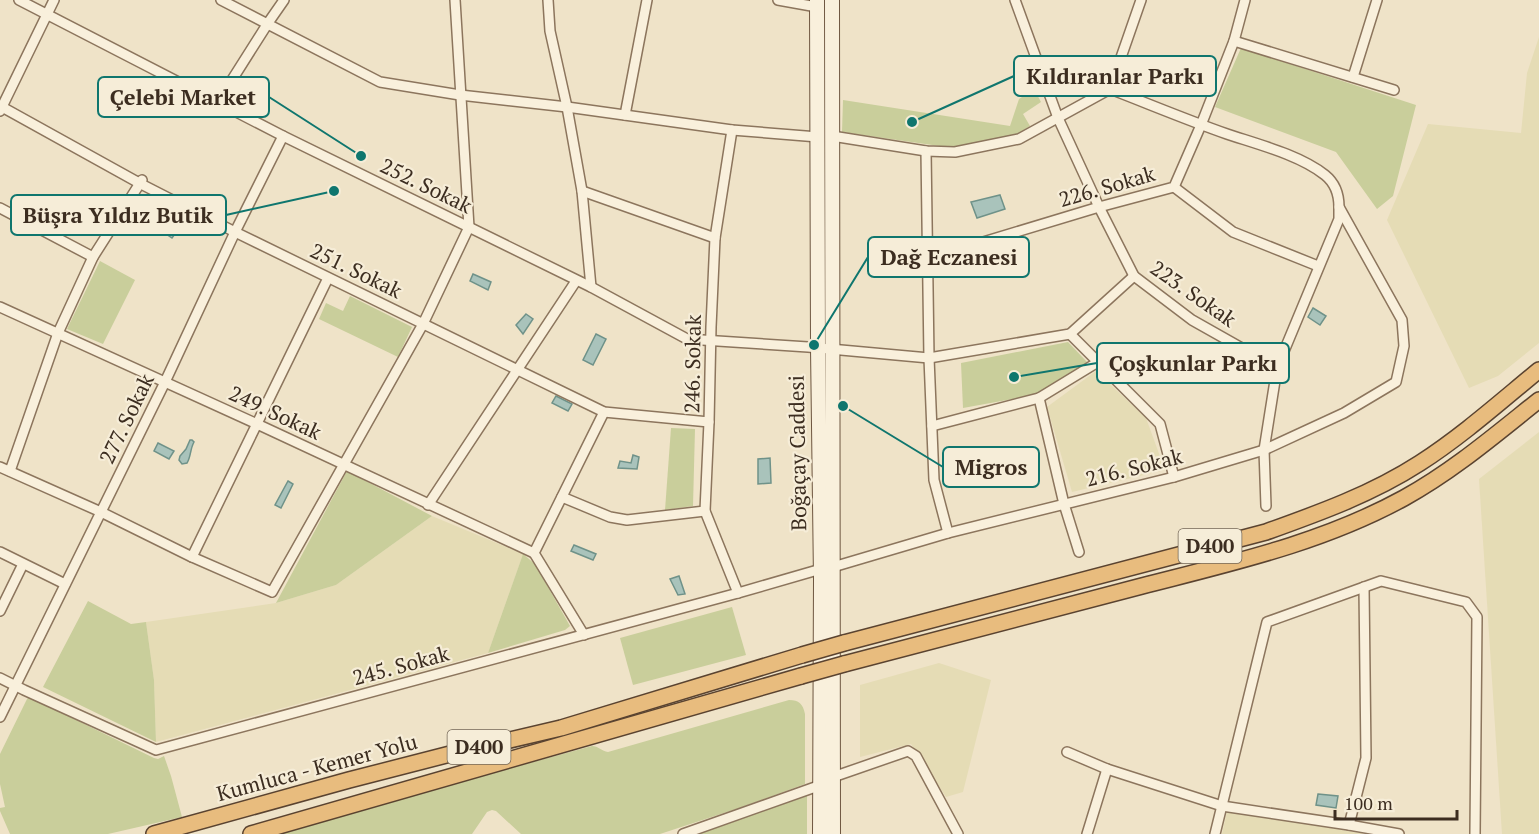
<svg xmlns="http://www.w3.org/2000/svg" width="1539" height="834" font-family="'PT Serif',serif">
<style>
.farmland{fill:#e5dcb5}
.green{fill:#c9ce9b}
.water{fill:#a9c3bb;stroke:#6f9289;stroke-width:1.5}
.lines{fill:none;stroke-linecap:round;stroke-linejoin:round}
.minor-casing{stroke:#8c755d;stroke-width:12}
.secondary-casing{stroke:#6e5640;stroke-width:16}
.trunk-casing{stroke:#5a4330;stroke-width:18}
.minor{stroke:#f9f0dc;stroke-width:9}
.secondary{stroke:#f9f0dc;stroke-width:14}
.trunk{stroke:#e8bc7e;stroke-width:15}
.trunk-bridge-casing{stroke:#5a4330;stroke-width:18;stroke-linecap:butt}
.trunk-bridge{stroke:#e8bc7e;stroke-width:15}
.labels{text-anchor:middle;stroke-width:4.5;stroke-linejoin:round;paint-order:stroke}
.shield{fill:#f6edd8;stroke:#746757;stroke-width:1.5}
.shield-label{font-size:20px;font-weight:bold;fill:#3c2d20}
.street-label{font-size:21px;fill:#3c2d20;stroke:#f6edd8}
.leader{fill:none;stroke:#0f766e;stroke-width:2}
.callout-dot{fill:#0f766e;stroke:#f6edd8;stroke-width:2}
.callout{fill:#f6edd8;stroke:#0f766e;stroke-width:2}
.callout-label{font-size:22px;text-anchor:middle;font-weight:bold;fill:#3c2d20}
</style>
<rect width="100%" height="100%" fill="#efe3c8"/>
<g class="farmland">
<polygon points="1539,37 1539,343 1498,376 1469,388 1387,220 1428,124 1521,133 1527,73"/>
<polygon points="1096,371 1146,418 1165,470 1072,492 1047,407"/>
<polygon points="1539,432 1539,834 1502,834 1479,479"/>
<polygon points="432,516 523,554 488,653 156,742 154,680 146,622 276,603 336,585"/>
<polygon points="939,663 991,680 963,792 946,797 911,744 860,757 860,685"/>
<polygon points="1227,811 1366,834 1222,834"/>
</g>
<g class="green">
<polygon points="1241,48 1416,105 1393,196 1377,209 1336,152 1215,107"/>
<polygon points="1034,89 1041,102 1023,114 1030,126 1017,134 953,148 842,132 843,100 1010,126 1019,99"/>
<polygon points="100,261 135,280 103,344 67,329"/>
<polygon points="350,296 412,327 398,357 319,319 326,303 343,311"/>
<polygon points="1068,342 1088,363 1040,394 963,408 961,363"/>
<polygon points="671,428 695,429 693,506 665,510"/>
<polygon points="347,471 432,516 336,585 276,603"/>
<polygon points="523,554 535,564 570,626 565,630 488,653"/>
<polygon points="88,601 131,624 146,622 154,680 156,742 43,687"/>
<polygon points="732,607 746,655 633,685 620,638"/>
<polygon points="29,697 154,758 158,759 164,756 171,776 182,817 108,834 10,834 0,811 0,808 5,807 0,784 0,754 27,699"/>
<path d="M789,700C799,700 803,704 805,714V784L739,808L660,834H521L496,811L492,810L487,812L472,834H277L386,802L592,746C598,746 602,751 608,752Z"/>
<polygon points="807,793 807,834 694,834"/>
</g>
<g class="water">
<polygon points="1000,195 1005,209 977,218 971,202"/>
<polygon points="178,220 183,223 172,238 163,232 166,229 169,232"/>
<polygon points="473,274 491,282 488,290 470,281"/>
<polygon points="1313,308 1326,316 1320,325 1308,317"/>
<polygon points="526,314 533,319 523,334 516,325"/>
<polygon points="596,334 606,339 593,365 583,360"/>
<polygon points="1154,343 1171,360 1162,368 1145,350"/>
<polygon points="556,396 572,404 568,411 552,403"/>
<path d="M190,440H192L194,442C190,449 191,457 187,463L182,464L179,460L180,456L186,449Z"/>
<polygon points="158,443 174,451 169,459 154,451"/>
<polygon points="633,455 639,457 637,469 618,468 620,461 631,463"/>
<polygon points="770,458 771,483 758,484 758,459"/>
<polygon points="288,481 293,484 281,508 275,505"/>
<polygon points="574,545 596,554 593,560 571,551"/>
<polygon points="679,576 685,594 678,595 670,579"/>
<polygon points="1318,794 1338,796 1336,808 1316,805"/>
</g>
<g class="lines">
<g class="minor-casing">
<g id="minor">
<polyline points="19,0 283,136 591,287 687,339 808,347 929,358 1070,334 1134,276"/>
<polyline points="221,0 380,82 460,95 567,107 732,130 818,137"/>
<polyline points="548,0 550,31 567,107 582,191 591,287"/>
<polyline points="778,0 817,7"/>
<polyline points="1015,0 1058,118 1099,207 1134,276 1192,320 1277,368 1264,450 1266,506"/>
<polyline points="1234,41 1394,90"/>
<polyline points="1353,77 1377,0"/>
<polyline points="218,102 268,23 284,0"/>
<polyline points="2,107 141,184 235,232 604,412 709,422"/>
<polyline points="0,111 54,0"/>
<polyline points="625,115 647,0"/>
<polyline points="732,130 715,238 711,327 709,422 705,511 738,593"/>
<polyline points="832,136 926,151 955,152 1019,139 1110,89 1141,0"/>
<polyline points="926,151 929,358 934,480 948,533"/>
<polyline points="1174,187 1233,232 1318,266"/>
<polyline points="582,191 715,238"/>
<polyline points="0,208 93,257"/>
<polyline points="927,259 1099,207 1174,187 1201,125 1234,41 1245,0"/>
<polyline points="0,307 257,424 534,553"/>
<polyline points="1070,334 1160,424 1174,477"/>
<polyline points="1277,368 1339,219 1339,207"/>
<polyline points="1039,398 1064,504 1079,552"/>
<polyline points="932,426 1039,398 1098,362"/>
<polyline points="0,467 101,512 192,557 272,592 423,324 469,227 455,0"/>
<polyline points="10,471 58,333 93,257 142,180"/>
<polyline points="562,497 610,517 627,520 705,511"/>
<polyline points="428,505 576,281"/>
<polyline points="0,552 65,584"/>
<polyline points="192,557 328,278"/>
<path d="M833,567L948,533L1174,477L1264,450L1344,413L1396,382L1404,346L1402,320L1339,207C1339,195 1335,183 1325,175C1300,155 1257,144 1227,134C1187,120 1149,104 1110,89"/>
<polyline points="0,611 23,564"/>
<polyline points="584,635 534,553 604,412"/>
<polyline points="0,678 24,690 156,750 738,593 821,569"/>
<polyline points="0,717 165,382 235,232 283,136"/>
<polyline points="1067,752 1107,769 1222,806 1349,825 1399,834"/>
<polyline points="833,777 908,751 916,756 958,834"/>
<polyline points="1349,825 1366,758 1364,587"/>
<polyline points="683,834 821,785"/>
<polyline points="1087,834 1107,769"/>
<polyline points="1215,834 1267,622 1381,581 1466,602 1477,617 1475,834"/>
</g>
</g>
<g class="secondary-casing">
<g id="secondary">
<polyline points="817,0 818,348 821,579 820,834"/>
<polyline points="832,0 833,834"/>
</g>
</g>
<g class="trunk-casing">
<g id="trunk">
<path d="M844,643L1266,532C1319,513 1372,494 1420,463C1462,436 1500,402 1539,370"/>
<path d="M844,664C944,638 1043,612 1142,586C1231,563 1322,543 1404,498C1453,471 1495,435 1539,400"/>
<polyline points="154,834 349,780 454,753 561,728 802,655"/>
<polyline points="251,834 801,676"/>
</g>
</g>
<use href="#minor" class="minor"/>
<use href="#secondary" class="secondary"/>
<use href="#trunk" class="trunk"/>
<g class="trunk-bridge-casing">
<g id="trunk-bridge">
<polyline points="802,655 844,643"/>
<polyline points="801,676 844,664"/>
</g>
</g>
<use href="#trunk-bridge" class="trunk-bridge"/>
</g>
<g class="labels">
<g class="shield">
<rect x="1178.5" y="529" width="63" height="34" rx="4.5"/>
<rect x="447.5" y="730" width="63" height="34" rx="4.5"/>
</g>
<g class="shield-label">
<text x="1210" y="553">D400</text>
<text x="479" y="754">D400</text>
</g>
<g class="street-label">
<text transform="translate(426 186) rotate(26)" y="7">252. Sokak</text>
<text transform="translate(1107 187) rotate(-16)" y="7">226. Sokak</text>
<text transform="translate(356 271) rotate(26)" y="7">251. Sokak</text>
<text transform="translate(1193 294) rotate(35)" y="7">223. Sokak</text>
<text transform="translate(693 364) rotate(-89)" y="7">246. Sokak</text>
<text transform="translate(275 413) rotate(25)" y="7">249. Sokak</text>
<text transform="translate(127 419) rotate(-64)" y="7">277. Sokak</text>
<text transform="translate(798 453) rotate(-91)" y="7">Boğaçay Caddesi</text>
<text transform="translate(1134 468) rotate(-14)" y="7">216. Sokak</text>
<text transform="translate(401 666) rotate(-15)" y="7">245. Sokak</text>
<text transform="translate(317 768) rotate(-15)" y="7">Kumluca - Kemer Yolu</text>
</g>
</g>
<path class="leader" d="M912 122L1014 76M361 156L269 97M334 191L226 215M814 345L868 257M1014 377L1097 363M843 406L943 467"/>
<g class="callout-dot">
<circle cx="912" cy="122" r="6"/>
<circle cx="361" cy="156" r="6"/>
<circle cx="334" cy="191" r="6"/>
<circle cx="814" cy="345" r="6"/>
<circle cx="1014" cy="377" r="6"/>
<circle cx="843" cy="406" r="6"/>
</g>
<g class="callout">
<rect x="1014" y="56" width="202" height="40" rx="6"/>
<rect x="98" y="77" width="171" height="40" rx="6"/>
<rect x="11" y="195" width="215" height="40" rx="6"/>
<rect x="868" y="237" width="161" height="40" rx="6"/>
<rect x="1097" y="343" width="192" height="40" rx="6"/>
<rect x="943" y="447" width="96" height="40" rx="6"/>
</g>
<g class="callout-label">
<text x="1115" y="84">Kıldıranlar Parkı</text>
<text x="183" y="105">Çelebi Market</text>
<text x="118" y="223">Büşra Yıldız Butik</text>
<text x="949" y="265">Dağ Eczanesi</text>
<text x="1193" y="371">Çoşkunlar Parkı</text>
<text x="991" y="475">Migros</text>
</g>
<path d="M1335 810v9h122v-9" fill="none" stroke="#3c2d20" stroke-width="3"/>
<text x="1344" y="810" font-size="18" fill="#3c2d20" stroke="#f6edd8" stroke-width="4.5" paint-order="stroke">100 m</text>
</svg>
